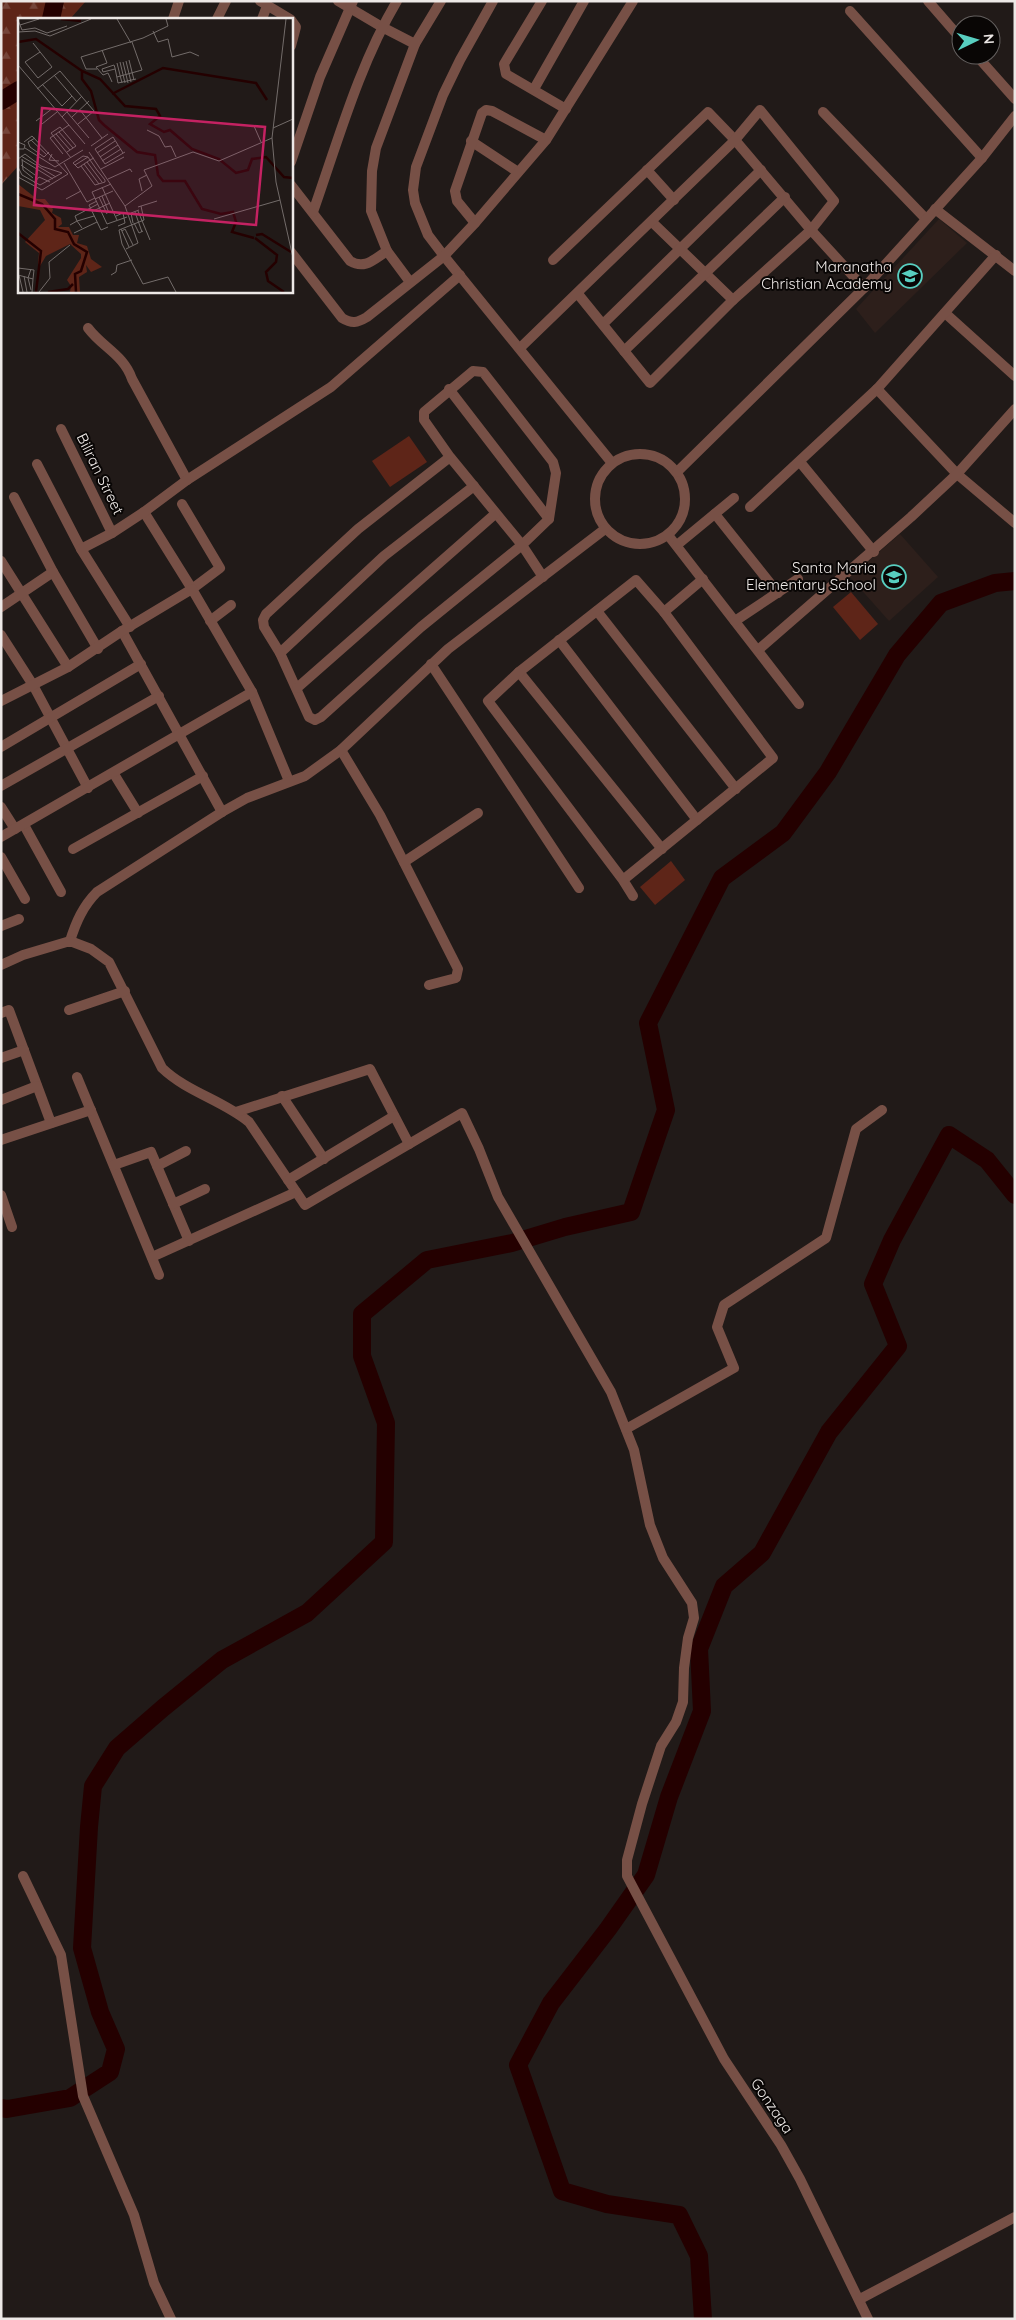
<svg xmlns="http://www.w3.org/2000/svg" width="1016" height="2320" font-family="Quicksand,sans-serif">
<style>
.built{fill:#2d1f1b}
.green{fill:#5e2518}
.forest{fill:url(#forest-firs)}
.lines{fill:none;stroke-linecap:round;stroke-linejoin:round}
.river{stroke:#240000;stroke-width:18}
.minor{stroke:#775046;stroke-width:10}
.labels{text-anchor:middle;stroke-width:4;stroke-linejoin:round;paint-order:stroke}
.poi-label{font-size:15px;fill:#ede8e6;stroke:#090605;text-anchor:end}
.street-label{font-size:15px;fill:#ede8e6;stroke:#090605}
.inset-river{fill:none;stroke:#240000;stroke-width:2.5}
.inset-road{fill:none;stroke:#736c6a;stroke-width:1}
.view{fill:#c42262;fill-opacity:0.15;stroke:#c42262;stroke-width:2.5}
.inset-edge{fill:none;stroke:#ede8e6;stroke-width:2.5}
</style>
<defs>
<pattern id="forest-firs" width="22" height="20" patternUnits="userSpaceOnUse" patternTransform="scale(1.25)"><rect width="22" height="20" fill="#5e2518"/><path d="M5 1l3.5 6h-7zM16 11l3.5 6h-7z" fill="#75453a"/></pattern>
</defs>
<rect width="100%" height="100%" fill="#211a18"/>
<g class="built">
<polygon points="939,219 967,243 875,333 856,309"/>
<polygon points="900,534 938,577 889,621 850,577"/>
</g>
<g class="green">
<polygon points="409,436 427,462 390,487 372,461"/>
<polygon points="851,592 878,624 860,640 833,607"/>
<polygon points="671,861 685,880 655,905 640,887"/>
</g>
<polygon class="forest" points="1,1 86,1 70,19 19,19 19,165 1,185"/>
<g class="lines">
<g class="river">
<polyline points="51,19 55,1"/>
<polyline points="1,101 19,90"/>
<polyline points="1,2108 7,2109 70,2098 110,2072 116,2049 100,2012 82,1948 89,1827 93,1786 117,1748 163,1708 222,1660 307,1613 384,1542 386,1423 362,1356 362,1314 427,1260 512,1243 565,1227 631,1212 666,1110 648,1023 722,878 783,833 828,772 897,655 941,603 995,583 1015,581"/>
<polyline points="703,2319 699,2256 679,2215 607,2204 562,2191 518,2065 551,2003 608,1929 646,1875 669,1797 702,1711 699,1649 724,1586 762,1553 829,1432 898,1346 873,1284 892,1240 949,1135 987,1160 1015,1195"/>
</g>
<g class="minor">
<polyline points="260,1 290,19"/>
<polyline points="338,1 382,27 415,44"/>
<polyline points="493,1 460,60 443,95 416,167 413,190 415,203 428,235 444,256 612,463"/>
<polyline points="542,1 504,64 506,74 566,109"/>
<polyline points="928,1 961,39"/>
<polyline points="850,11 982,158"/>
<polyline points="173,19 179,1"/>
<polyline points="217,19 226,1"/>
<polyline points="262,19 267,6"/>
<polyline points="291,20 296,27 291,46"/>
<polyline points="976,55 1015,99"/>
<polyline points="534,89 584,1"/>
<polyline points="823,112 926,219"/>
<polyline points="471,141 518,172"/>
<polyline points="291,162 320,77 353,1"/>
<polyline points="647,170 674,200"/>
<path d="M291,185L350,261C365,270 374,259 387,251L371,211L372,171L376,148L415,44L441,1"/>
<polyline points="935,209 1015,271"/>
<path d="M313,212C338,141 359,65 397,1"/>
<polyline points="652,222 733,300"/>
<polyline points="475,223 457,201 455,191 482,113 486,110 492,111 546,140"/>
<polyline points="387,251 410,282"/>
<path d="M291,252L342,318C352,324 357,323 367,317L444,256L475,223L546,140L633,1"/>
<polyline points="553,260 708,112 735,140 811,230 864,288"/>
<polyline points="945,313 1015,376"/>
<polyline points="603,324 761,170"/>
<path d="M88,328C102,347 124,355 132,379L187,480"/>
<polyline points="520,348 735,140 760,110 834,201 811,230 733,300 650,383 578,294"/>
<polyline points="624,351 785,197"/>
<polyline points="449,389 549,519"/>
<polyline points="877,389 957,474 1015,523"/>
<polyline points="61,429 112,533"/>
<circle cx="640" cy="499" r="45"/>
<polyline points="450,457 358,529 266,614 263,620 264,627 280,653 309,717 315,720 321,717 421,627 522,545 549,519 556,473 553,462 483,372 473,371 424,412 424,420 450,457 522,545 543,577"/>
<polyline points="800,462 874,552"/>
<polyline points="37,464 81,549"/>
<polyline points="677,472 864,288 982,158 1015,116"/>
<polyline points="14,497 53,572"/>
<polyline points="750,507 877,389 996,255"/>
<polyline points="144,512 192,589 220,568 182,504"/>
<polyline points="715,514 778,593"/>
<polyline points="668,535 799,704"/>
<polyline points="677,545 734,498"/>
<polyline points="1,561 68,667"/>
<polyline points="1,607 53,572 98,649"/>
<polyline points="597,611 736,789"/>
<polyline points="664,612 703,579"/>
<polyline points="210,621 231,605"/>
<polyline points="735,621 798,579"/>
<polyline points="130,627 81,549 112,533 144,512 187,480 331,387 460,275"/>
<polyline points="122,631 222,812"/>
<polyline points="1,635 33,685 88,788"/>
<polyline points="559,640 697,820"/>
<polyline points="758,650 911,517 957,474 1015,409"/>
<polyline points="280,653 384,556 474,486"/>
<polyline points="431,664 579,888"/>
<polyline points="519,672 662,849"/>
<polyline points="297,688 495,514"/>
<polyline points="1,701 68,667 122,631 192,589 252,692 289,781"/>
<polyline points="1,747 141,664"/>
<polyline points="341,750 380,815 458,969 456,978 429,985"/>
<polyline points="114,774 138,813"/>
<polyline points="1,786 159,696"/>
<polyline points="1,807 15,829"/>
<polyline points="24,825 61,892"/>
<polyline points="1,837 252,692"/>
<polyline points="73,849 203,776"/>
<polyline points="1,857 25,899"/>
<polyline points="404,862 478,813"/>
<polyline points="623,880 773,758 664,612 636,580 519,672 488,701 623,880 633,896"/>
<polyline points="1,926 19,919"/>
<path d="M70,941C76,922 83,906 97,892L222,812L247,798L305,776L341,750L448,649L605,529"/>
<path d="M1,965L23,955L70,941L91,949L109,962L162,1068C187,1092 222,1100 249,1122L305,1205L462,1113L479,1149L498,1197L611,1392L634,1450L650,1525L663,1558L692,1603L694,1618L688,1638L684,1668L683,1702L676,1722L661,1746L642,1804L627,1860V1876L724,2059L781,2145L800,2179L868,2319"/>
<polyline points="69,1010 125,991"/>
<polyline points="1,1013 9,1010 51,1123"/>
<polyline points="1,1058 24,1050"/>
<polyline points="77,1077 159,1275"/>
<polyline points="282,1096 324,1159"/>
<polyline points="1,1100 37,1086"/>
<polyline points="236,1112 370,1069 409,1144"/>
<polyline points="1,1140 91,1110"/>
<polyline points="114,1165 151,1152 189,1241"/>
<polyline points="157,1166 186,1151"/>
<polyline points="288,1180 394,1116"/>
<polyline points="1,1195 12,1227"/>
<polyline points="173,1204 205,1189"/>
<polyline points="152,1257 296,1192"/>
<polyline points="626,1429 734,1368 717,1327 724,1305 826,1238 856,1129 882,1110"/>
<polyline points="23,1876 61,1955 83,2096 134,2215 154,2283 171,2319"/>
<polyline points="860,2299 1015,2217"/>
</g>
</g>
<defs>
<g id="school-ring" transform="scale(1.25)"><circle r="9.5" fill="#090605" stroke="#58cec0" stroke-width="1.5"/><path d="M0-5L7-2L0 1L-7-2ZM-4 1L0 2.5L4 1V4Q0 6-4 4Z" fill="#58cec0"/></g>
</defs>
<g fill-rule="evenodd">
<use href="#school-ring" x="910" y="276"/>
<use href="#school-ring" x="894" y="577"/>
</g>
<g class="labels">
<g class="poi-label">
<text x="892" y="272">Maranatha<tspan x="892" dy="17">Christian Academy</tspan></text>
<text x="876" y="573">Santa Maria<tspan x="876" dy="17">Elementary School</tspan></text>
</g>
<g class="street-label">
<text transform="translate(100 474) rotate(64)" y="5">Biliran Street</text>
<text transform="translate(772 2106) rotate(56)" y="5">Gonzaga</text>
</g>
</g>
<g transform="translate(18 18)">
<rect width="275" height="275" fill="#211a18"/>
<path d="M0,166L19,181H27L35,191L34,195L43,200L44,206L40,209H51L55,217H61L59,225L69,228L73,241L84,249L73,254L68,247L69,254L61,259L62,274H52L53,268L49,262L63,240V236L52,226L28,238L22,248L20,246L21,235L7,224L27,202L22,192L0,188Z" fill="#5e2518"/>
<path class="inset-river" d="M43,1L63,3M0,24L18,21L64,53L82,61L107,88L138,91L142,98L132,106L146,114L152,112L174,131L201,141L218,155L230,152L234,141L248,139L266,159L275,160M64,53V61L73,73L81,102L86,107L119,134L137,137L140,157L145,163H167L184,191L203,196L215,194L218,204L214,214L236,220M94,76L145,50L238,65L249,82M0,176L24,186L37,201V211L50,214L56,226L69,234L63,253L57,256L58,274M0,215L23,233L18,274M238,217L244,216L273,234M237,220L259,237L258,244L248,254L250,263L266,274M30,274L50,271L55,266"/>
<path class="inset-road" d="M99,1L113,25M268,1L254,120L258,164L275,240M0,2L4,12L17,10L29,15L49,8M2,7L21,1M135,13L140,24L150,21L154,39L172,34L181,38M0,14L17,13L32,18L73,1M15,25L34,49L20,60L7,44L22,34M84,32L89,45L78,49L85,57L90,55L94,64M111,42L116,62M108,43L113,64M102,44L107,65M105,44L110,65M99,45L104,65M0,47L67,126M79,51H68L63,39L125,20L150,8L148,1M97,51L85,54L84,51L96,47L97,50L100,65L118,61M36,57L59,84M99,59L124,52L114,24M24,66L44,88L54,78M19,71L42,53L76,93L60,106M62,92L84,120M49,94L71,120M44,99L64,78M54,99L71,83M18,103L35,90M24,106L39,94M236,108L243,124M255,110L275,101M129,112L141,118L147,129L153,128L158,139M41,114L55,130M38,116L52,132M17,120L10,124L12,129L26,139L31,134M13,122L29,137M0,124L7,127L6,131H0M73,128L90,116M7,130L37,149L65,132M49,134L58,128L42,109L33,115L53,140M71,134L107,188L120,225L108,231M79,135L97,123M105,135L95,119L77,131L87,146L107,134M34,136L31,142L41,143M45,136L32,120L51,107M3,138L38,159M82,139L100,127M0,141L7,136L23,148L44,155L22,167L4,157L0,149M4,141L5,152L15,160M4,142L35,161M84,143L103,131M69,144L84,164M46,145L69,184L77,180M66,146L81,166M3,147L17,157M57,147L70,139M63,148L77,167L87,164V162L79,152L72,142L70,139L65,138L55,145L60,150L72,142L76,140M83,151L106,139M0,159L24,172L50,156L14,118L6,124M90,161L112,151L114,154M16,165L21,159L32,164M93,166L74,174L89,206L109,199M84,169L99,202M124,173L121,161L129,157M84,178L91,195M81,179L89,196M48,181L63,173M77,181L95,173M79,183L71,187L83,212L90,209M107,188L134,168L126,152L175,134L201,143L254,120M123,188L126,202L101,212L104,226L125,266L150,259L158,274M120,189L139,183M75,193L92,185M120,193L132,222M117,194L124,214M76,198L59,203L57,198L80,186M98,198L105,195L107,205L100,208M196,201L262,182M115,205L113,195L121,192M116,205L121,215L125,213M52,207L59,203L64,210M103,211L111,229M104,213L107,211L115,227M56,215L79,204M0,250L16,252L15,261M13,251L10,260L13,272M0,257L15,261L14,274M1,257L5,274M93,257L98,254L99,247L114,242M6,258L9,274M21,274L32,260L31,244L52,227"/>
<path class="view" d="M24,90L247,109L238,207L16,187Z"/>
<rect width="275" height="275" class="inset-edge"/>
</g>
<rect width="1016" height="2320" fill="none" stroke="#ede8e6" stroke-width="5"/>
<g transform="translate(976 40) rotate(85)"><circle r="24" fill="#090605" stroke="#64605f"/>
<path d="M0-4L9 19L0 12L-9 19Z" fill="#58cec0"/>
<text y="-8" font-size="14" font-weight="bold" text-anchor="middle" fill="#ede8e6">N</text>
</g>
</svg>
